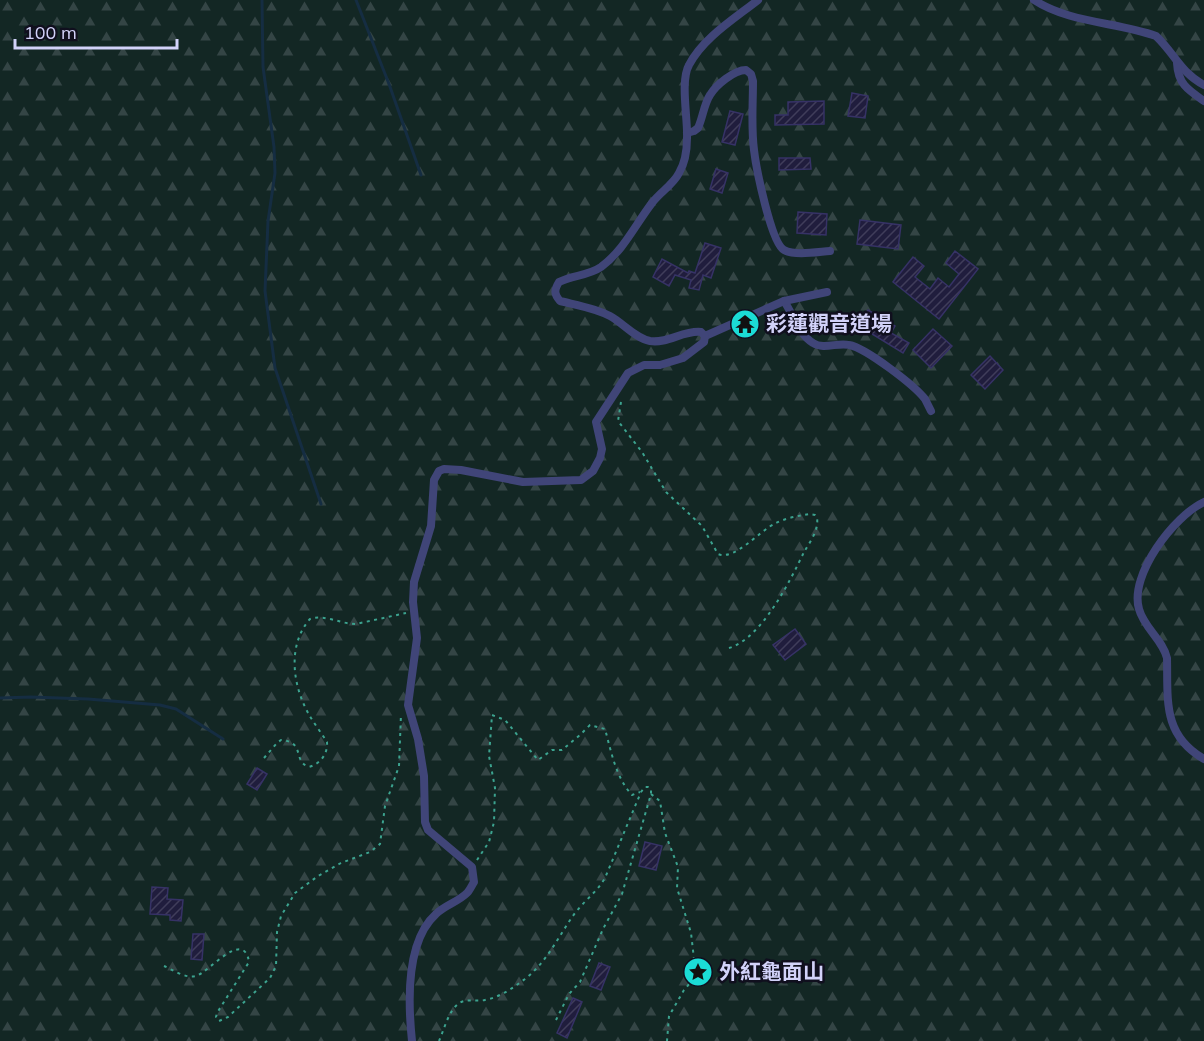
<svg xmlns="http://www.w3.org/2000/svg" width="1204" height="1041" font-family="Mulish,'Noto Sans TC',sans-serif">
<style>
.forest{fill:url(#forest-firs)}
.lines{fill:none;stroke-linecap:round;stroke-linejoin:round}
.stream{stroke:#152d42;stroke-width:3}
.building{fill:url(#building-hatch);stroke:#363266;stroke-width:1.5}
.path{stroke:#3ca38f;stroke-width:2;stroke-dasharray:3 4.5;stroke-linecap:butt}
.minor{stroke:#404578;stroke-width:8}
.labels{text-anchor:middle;stroke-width:5;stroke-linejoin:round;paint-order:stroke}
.poi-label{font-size:21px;font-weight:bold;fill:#d2d2f9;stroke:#100f1e;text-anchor:start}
</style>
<defs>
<pattern id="forest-firs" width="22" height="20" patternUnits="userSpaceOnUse" patternTransform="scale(1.5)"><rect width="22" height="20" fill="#132724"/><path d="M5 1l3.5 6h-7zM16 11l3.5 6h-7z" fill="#344545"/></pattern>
<pattern id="building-hatch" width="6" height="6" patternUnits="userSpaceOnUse" patternTransform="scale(1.5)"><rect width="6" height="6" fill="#201d3d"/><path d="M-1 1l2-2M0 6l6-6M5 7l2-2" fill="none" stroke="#403d5a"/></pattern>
</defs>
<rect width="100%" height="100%" fill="#100f1e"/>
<rect class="forest" x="0" y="0" width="1204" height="1041"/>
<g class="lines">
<g class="stream">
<polyline points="262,0 263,67 274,147 275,173 268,221 265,291 275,368 321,504"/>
<polyline points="356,0 389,84 421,175"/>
<polyline points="0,698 31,697 88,699 160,705 176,709 223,739"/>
</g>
</g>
<g class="building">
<polygon points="852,93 868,96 865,118 848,116"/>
<polygon points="824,101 824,124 775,125 775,115 788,115 788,102"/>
<polygon points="730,111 743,114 735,145 722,142"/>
<polygon points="779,158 810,158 811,169 779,170"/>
<polygon points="716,169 728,173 722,193 710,189"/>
<polygon points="798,212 827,214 826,235 797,233"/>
<polygon points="860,220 901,225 898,249 857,244"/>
<polygon points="705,243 721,248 711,278 703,275 699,290 689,288 691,280 675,275 669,286 653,277 662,259 688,273 689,271 695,273"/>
<polygon points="955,251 978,269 939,319 893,282 913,257 924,266 915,277 930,289 938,278 949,287 959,274 946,263"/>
<polygon points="868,310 895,326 891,333 909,343 903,353 859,326"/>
<polygon points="933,329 952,346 931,368 913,350"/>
<polygon points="990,356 1003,370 985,389 971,375"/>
<polygon points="795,629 806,644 785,660 773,645"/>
<polygon points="257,768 267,774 257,790 247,784"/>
<polygon points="645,842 662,846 656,870 639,866"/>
<polygon points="152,887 168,888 167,899 183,900 181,921 170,920 170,915 150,914"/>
<polygon points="193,934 204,934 202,960 191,959"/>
<polygon points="599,963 610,967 601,990 590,986"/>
<polygon points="573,998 582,1002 567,1038 557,1033"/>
</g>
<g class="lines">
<g class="path">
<path d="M621,402L618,421L642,452L666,492L702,526L718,554C735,561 760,530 776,523C786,518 798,516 809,514L815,515L817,518C819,530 810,542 804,552C790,581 762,638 729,648"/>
<path d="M264,758L277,743L281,740C306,742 292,761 309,767C320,764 328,754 327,742C322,734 316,726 311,718C293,689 286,646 310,619C325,614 340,624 356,624L406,613"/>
<polyline points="651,794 660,801 665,833 678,867 677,888 691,933 696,976 684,990 669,1016 667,1041"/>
<path d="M477,860L489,842L494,822L495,788L489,756L492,715L505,720L538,760L552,750H562L580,735L590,725L605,729C611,751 616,778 632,795L640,792"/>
<path d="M164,966C173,970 186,979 196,976C208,973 244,928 249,962L217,1013L216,1017L219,1021L228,1017L270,978L276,966L277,932L281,916L295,893L318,876L341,863L370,852L380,844L385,806L399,766L401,714"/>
<path d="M439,1041C444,1030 448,1012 458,1004C465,998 476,1002 485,1000C500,997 513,988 525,979C548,961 559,935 575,913C585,900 597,892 605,878L641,792L645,787H648L651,789V794L622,894L603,929L580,982L569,994L555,1022"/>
</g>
<g class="minor">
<path d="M1034,0C1069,23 1117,22 1156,36C1175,54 1180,72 1204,85"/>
<path d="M1177,63C1178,84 1188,90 1204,101"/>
<path d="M687,133L694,131L698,128C703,117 704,104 710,95C716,85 734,70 746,70L751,74L753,81C753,104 751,127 754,150C756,167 771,243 784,250C795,256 817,252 830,251"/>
<path d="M784,301C793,314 799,335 813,343C824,350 838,342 849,345C866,348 914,385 925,399C927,403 929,407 931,411"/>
<polyline points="705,336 784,301 827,292"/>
<path d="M1204,502C1174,516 1129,575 1139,609C1144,628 1163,640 1167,658C1168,699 1162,735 1204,759"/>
<path d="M412,1041C408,1003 406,941 436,914C445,905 458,902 467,893C470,890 472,885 474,882L472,867L428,830L425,822L424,776L418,739L408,705L417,638L413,602L414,582L431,526L434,480L439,471L444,469L461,470L523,482L581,480L593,471L600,458L602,449L596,422L628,373L644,365H660L683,358L704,342L705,336L701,332C684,330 667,344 650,341C635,338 623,323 610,316C595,308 576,305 560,301C554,294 554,290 559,282C572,275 588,276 601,267C624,250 635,225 652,203C660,192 673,185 679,173C685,163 687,149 687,138C688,119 680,81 689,65C703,38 734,19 758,0"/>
</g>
</g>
<defs>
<g id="temple-disc" transform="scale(1.5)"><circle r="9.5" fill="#1bdcd6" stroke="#100f1e"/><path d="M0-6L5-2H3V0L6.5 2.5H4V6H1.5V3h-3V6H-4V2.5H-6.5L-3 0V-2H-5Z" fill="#111"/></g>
<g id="sight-disc" transform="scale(1.5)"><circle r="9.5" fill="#1bdcd6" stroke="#100f1e"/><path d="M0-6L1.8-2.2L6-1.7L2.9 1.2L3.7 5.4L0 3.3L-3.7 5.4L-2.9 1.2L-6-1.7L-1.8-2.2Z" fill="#111"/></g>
</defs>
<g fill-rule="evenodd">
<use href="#temple-disc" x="745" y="324"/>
<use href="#sight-disc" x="698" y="972"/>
</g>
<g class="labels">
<g class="poi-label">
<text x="766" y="331">彩蓮觀音道場</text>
<text x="719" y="979">外紅龜面山</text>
</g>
</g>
<path d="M15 39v9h162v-9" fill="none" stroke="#d2d2f9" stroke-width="3"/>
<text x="24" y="39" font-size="18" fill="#d2d2f9" stroke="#100f1e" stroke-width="4.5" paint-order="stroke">100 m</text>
</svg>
